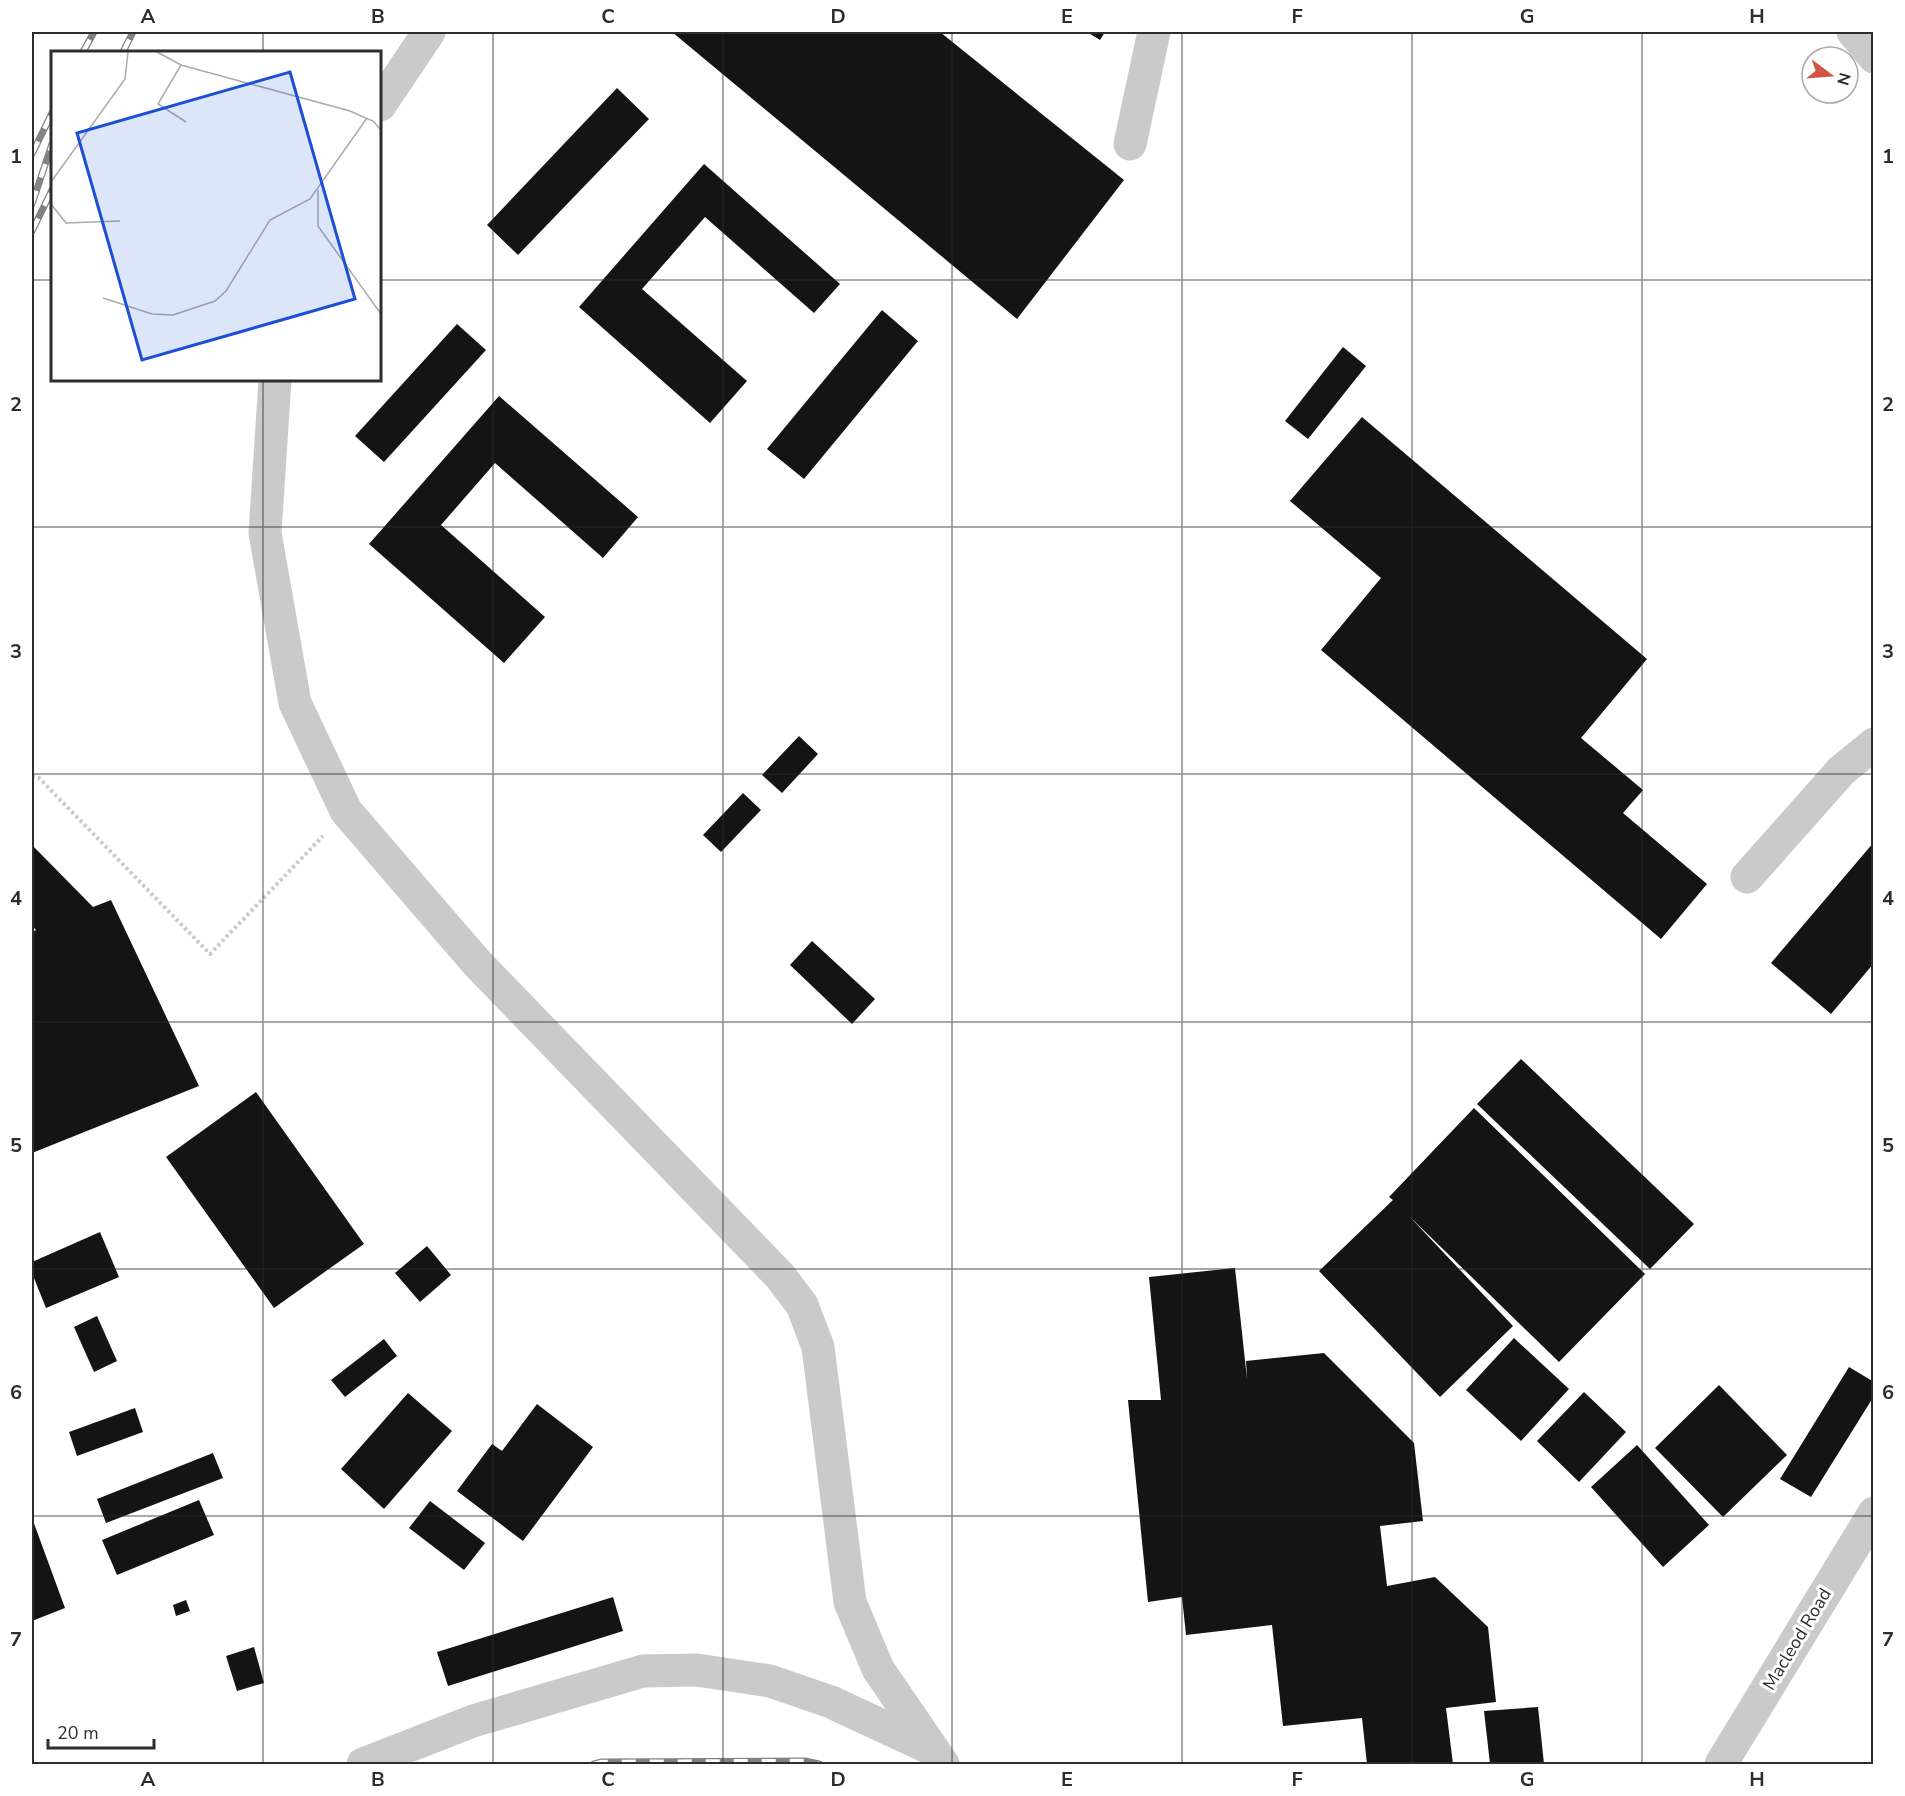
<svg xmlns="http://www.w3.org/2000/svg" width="1905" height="1796" font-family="'Nunito Sans',sans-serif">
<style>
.building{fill:#141414}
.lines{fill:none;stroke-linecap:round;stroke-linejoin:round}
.path{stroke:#cacaca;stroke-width:4;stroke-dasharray:3 3;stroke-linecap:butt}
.minor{stroke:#cacaca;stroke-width:33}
.rail-casing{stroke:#828282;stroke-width:7}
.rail{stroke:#fff;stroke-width:4.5;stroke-dasharray:14;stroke-linecap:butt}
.grid{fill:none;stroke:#2d2d2d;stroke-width:1.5;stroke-opacity:0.55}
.labels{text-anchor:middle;stroke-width:6;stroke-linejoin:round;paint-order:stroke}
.street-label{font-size:18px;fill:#2d2d2d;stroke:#fff}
.inset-road{fill:none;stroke:#ababab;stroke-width:1.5}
.view{fill:#1d4ed8;fill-opacity:0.15;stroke:#1d4ed8;stroke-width:3}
.inset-edge{fill:none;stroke:#2d2d2d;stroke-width:3}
.neatline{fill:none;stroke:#2d2d2d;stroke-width:2}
.grid-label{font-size:20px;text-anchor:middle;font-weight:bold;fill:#2d2d2d}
</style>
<rect width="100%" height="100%" fill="#fff"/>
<g class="building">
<polygon points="672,32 940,32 1124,180 1017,319"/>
<polygon points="1087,32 1105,32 1100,40"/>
<polygon points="617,88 649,119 518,255 487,225"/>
<polygon points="704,164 840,284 814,313 705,217 642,289 747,381 710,423 579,307"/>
<polygon points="882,310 918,341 804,479 767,449"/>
<polygon points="457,324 486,350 384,462 355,436"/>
<polygon points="1343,347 1366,366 1308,439 1285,421"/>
<polygon points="499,396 638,517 603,558 495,463 441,525 545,617 504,663 369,544"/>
<polygon points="1362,417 1647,659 1581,738 1643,790 1623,813 1707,884 1661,939 1321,650 1381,578 1290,501"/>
<polygon points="799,736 818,754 782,793 762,775"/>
<polygon points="743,793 761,810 721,852 703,835"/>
<polygon points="1874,842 1874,963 1831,1014 1771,963"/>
<polygon points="32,845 93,907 111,900 199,1086 32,1153 32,932 36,930 32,926"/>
<polygon points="812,941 875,999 852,1024 790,965"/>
<polygon points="1521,1059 1694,1224 1650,1269 1477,1104"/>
<polygon points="256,1092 364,1244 274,1308 166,1157"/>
<polygon points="1474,1108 1645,1274 1559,1362 1409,1216 1513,1326 1440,1397 1319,1271 1393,1200 1389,1197"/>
<polygon points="100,1232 119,1277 46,1308 32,1273 32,1262"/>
<polygon points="427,1246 451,1275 420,1302 395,1273"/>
<polygon points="1235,1268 1247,1379 1246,1361 1324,1353 1414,1443 1423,1521 1380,1526 1387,1586 1435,1577 1488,1627 1496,1702 1446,1708 1453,1764 1367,1764 1362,1718 1283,1726 1272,1625 1186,1635 1182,1597 1148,1602 1128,1400 1161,1400 1149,1277"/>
<polygon points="97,1316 117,1361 94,1372 74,1327"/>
<polygon points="1514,1338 1569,1389 1521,1441 1466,1390"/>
<polygon points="384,1339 397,1356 345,1397 331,1380"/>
<polygon points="1849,1367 1874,1382 1874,1396 1811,1497 1780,1479"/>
<polygon points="1719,1385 1787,1455 1723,1517 1655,1448"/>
<polygon points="1584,1392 1626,1432 1579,1482 1537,1441"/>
<polygon points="408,1393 452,1431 384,1509 341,1469"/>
<polygon points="537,1404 593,1447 523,1541 457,1491 492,1444 502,1451"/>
<polygon points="135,1408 143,1432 77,1456 69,1432"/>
<polygon points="1637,1445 1709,1525 1663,1567 1591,1487"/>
<polygon points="213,1453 223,1478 106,1523 97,1499"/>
<polygon points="199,1500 214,1535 117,1575 102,1540"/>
<polygon points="430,1501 485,1543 464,1570 409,1528"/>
<polygon points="32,1518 65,1608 32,1621"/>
<polygon points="613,1597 623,1631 448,1686 437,1652"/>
<polygon points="186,1600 190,1611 176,1616 173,1605"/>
<polygon points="254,1647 264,1683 237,1691 226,1656"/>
<polygon points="1538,1707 1544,1764 1490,1764 1484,1711"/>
</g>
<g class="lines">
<polyline class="path" points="32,776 39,778 210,954 323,836"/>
<g class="minor">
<polyline points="1853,32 1874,57"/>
<polyline points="380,105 429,32"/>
<polyline points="1130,144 1154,32"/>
<polyline points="275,380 265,533 295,703 346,811 477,963 780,1276 802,1305 818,1347 850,1602 878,1669 943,1764"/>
<polyline points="1747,877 1841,771 1874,744"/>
<polyline points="363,1764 473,1721 643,1671 697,1670 770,1681 831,1702 932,1749"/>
<polyline points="1721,1764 1874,1513"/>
</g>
<g class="rail-casing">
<g id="rail">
<polyline points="83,52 94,32"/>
<polyline points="123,52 133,32"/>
<polyline points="32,154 52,113"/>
<polyline points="32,204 52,144"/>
<polyline points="32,231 52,190"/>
<polyline points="594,1764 602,1762 805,1761 819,1764"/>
</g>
</g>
<use href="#rail" class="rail"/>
</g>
<path class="grid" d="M263,32V52M493,32V1764M723,32V1764M952,32V1764M1182,32V1764M1412,32V1764M1642,32V1764M32,280H52M380,280H1874M263,380V1764M32,527H1874M32,774H1874M32,1022H1874M32,1269H1874M32,1516H1874"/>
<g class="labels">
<g class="street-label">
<text transform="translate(1797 1639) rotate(-59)" y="6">Macleod Road</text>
</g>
</g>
<g transform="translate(51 51)">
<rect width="330" height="330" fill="#fff"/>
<path class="inset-road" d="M106,1L130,14L299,60L322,70L330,79M130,14L107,53L135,71M0,131L74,28L77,1M267,139V175L330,263M0,153L15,172L69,170M52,247L101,263L122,264L164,250L175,240L219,169L259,148L316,67"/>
<path class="view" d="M239,21L304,248L91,309L26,82Z"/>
<rect width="330" height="330" class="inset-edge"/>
</g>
<rect width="1905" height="1796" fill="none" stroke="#ffffff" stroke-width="66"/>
<g transform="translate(1830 75) rotate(106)"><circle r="28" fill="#ffffff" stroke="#ababab" stroke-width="1.5"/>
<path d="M0-4.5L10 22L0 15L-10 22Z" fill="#d25542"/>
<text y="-9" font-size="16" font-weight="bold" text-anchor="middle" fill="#2d2d2d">N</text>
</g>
<path d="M48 1739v9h106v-9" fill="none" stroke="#2d2d2d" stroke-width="3"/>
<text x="57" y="1739" font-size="18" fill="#2d2d2d" stroke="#ffffff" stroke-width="4.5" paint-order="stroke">20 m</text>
<rect x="33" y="33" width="1839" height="1730" class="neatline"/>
<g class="grid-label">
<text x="148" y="23">A</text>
<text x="378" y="23">B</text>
<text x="608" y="23">C</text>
<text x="838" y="23">D</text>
<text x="1067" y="23">E</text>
<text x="1297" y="23">F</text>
<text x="1527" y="23">G</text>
<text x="1757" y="23">H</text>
<text x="16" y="163">1</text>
<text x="1888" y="163">1</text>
<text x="16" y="411">2</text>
<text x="1888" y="411">2</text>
<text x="16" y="658">3</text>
<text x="1888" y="658">3</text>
<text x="16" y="905">4</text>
<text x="1888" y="905">4</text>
<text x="16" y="1152">5</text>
<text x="1888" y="1152">5</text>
<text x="16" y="1399">6</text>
<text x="1888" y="1399">6</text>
<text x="16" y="1646">7</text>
<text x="1888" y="1646">7</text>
<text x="148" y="1786">A</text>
<text x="378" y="1786">B</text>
<text x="608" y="1786">C</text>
<text x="838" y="1786">D</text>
<text x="1067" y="1786">E</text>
<text x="1297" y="1786">F</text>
<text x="1527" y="1786">G</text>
<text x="1757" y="1786">H</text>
</g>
</svg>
